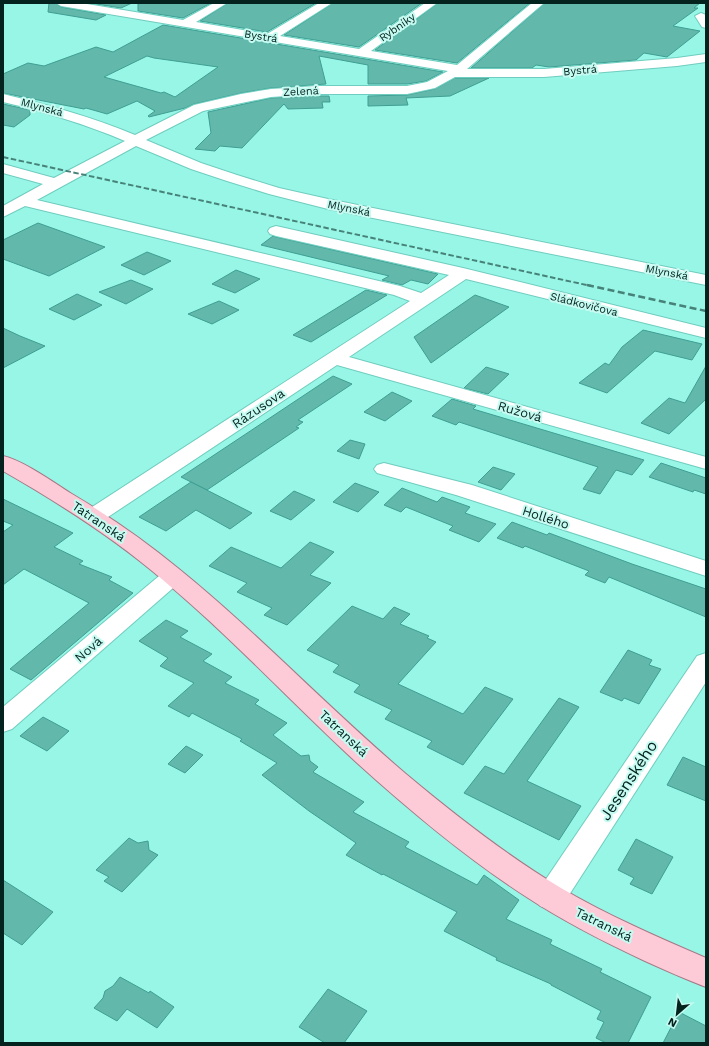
<svg xmlns="http://www.w3.org/2000/svg" width="709" height="1046" font-family="'Work Sans',sans-serif">
<style>
.building{fill:#62b8ab;stroke:#3e9f92;fill-rule:evenodd}
.lines{fill:none;stroke-linecap:round;stroke-linejoin:round}
.minor-casing{stroke:#6fcdbf;stroke-width:2}
.major-casing{stroke:#a57985;stroke-width:2}
.minor{fill:#fff;fill-rule:evenodd}
.major{fill:#fdcbd7;fill-rule:evenodd}
.rail-far1{stroke:#478279;stroke-width:2;stroke-dasharray:5.5 2.5;stroke-linecap:butt}
.rail{stroke:#478279;stroke-width:2.5;stroke-dasharray:7 3.5;stroke-linecap:butt}
.labels{text-anchor:middle;stroke-width:4;stroke-linejoin:round;paint-order:stroke}
.far-street-label{font-size:11px;fill:#04221e;stroke:#c6fbf2}
.street-label{font-size:13px;fill:#04221e;stroke:#c6fbf2}
.near-street-label{font-size:16px;fill:#04221e;stroke:#c6fbf2}
</style>
<rect width="100%" height="100%" fill="#98f6e7"/>
<g class="building">
<polygon points="49,3 55,3 61,7 106,15 96,20 48,12"/>
<polygon points="90,3 132,3 121,8"/>
<polygon points="138,3 211,3 183,18 138,11"/>
<polygon points="228,3 316,3 267,32 200,21"/>
<polygon points="333,3 422,3 359,47 284,35"/>
<polygon points="438,3 530,3 457,63 375,50"/>
<polygon points="545,3 700,3 694,8 698,8 673,26 700,31 667,57 644,53 636,60 549,67 536,65 532,68 471,68"/>
<path d="M163,25L443,72L426,81L407,84H368V65L319,56L326,84L271,88L241,93L194,104L185,108L149,117L148,116L155,111L137,101L107,114L86,108L84,109L3,93V74L28,63L44,66L96,47L113,52ZM147,56L154,58L218,67L175,97L164,92L161,93L104,77Z"/>
<polygon points="455,78 489,78 450,96 406,98 408,105 368,106 368,96 407,95 435,89"/>
<polygon points="317,96 329,96 330,102 322,102 323,108 288,109 284,104 242,148 220,146 215,151 195,149 211,133 208,112 271,98"/>
<polygon points="3,104 30,110 30,115 14,127 3,125"/>
<polygon points="38,223 105,247 49,276 3,259 3,240"/>
<polygon points="273,236 276,237 438,274 428,284 411,280 402,285 382,280 389,276 261,245"/>
<polygon points="147,252 171,261 144,275 121,265"/>
<polygon points="236,270 260,279 235,293 212,284"/>
<polygon points="131,280 153,289 126,304 99,292"/>
<polygon points="366,290 387,295 311,342 293,335"/>
<polygon points="77,294 102,305 74,320 49,309"/>
<polygon points="475,295 509,307 431,363 414,337"/>
<polygon points="219,301 239,310 212,324 188,314"/>
<polygon points="3,328 20,336 45,346 3,368"/>
<polygon points="643,330 702,344 692,360 655,351 607,393 579,383 605,363 609,365 622,347"/>
<polygon points="706,366 706,399 669,434 641,423 669,398 685,403"/>
<polygon points="486,367 509,374 488,394 464,388"/>
<polygon points="333,376 352,384 298,420 303,422 296,427 299,428 207,490 181,477"/>
<polygon points="392,392 412,401 385,421 364,412"/>
<polygon points="452,399 476,406 473,409 644,460 632,475 616,470 600,494 583,489 598,467 459,422 456,425 432,416"/>
<polygon points="350,440 365,444 359,459 337,451"/>
<polygon points="661,463 706,478 706,494 694,490 693,492 649,477"/>
<polygon points="493,467 515,474 501,490 478,482"/>
<polygon points="191,482 252,513 230,529 196,510 166,531 139,517"/>
<polygon points="355,483 379,492 358,512 333,502"/>
<polygon points="402,488 437,502 442,497 470,507 465,513 496,524 479,542 449,530 453,526 406,507 401,512 384,505"/>
<polygon points="294,491 315,500 291,520 270,511"/>
<polygon points="3,499 73,533 54,547 83,561 79,564 112,577 109,580 133,593 31,680 10,669 89,603 24,569 3,585 3,532 13,525 3,521"/>
<polygon points="512,522 547,535 549,533 632,564 706,589 706,617 609,577 605,583 585,575 589,571 525,546 523,548 497,538"/>
<polygon points="310,542 334,552 310,575 331,583 287,625 264,615 272,608 237,592 247,583 209,566 231,547 281,568"/>
<polygon points="352,606 383,619 394,607 410,614 400,624 429,636 427,638 436,642 398,684 463,714 485,687 513,699 463,765 427,747 432,741 385,719 392,710 354,692 360,685 333,672 339,665 307,650"/>
<polygon points="166,620 188,631 180,637 212,654 203,661 232,677 225,683 259,700 255,704 287,723 273,735 301,756 309,755 310,761 318,767 313,772 364,802 353,812 409,842 405,847 477,885 484,875 519,900 506,919 552,940 550,944 602,969 600,972 651,997 628,1043 606,1043 596,1038 604,1022 597,1019 601,1011 551,985 551,984 496,960 497,958 444,931 457,912 383,874 382,875 346,855 356,843 309,811 262,775 277,763 240,741 242,739 192,713 189,717 168,706 194,683 160,666 168,658 139,641"/>
<polygon points="628,650 652,660 649,665 661,669 639,704 624,698 622,701 600,692"/>
<polygon points="559,698 579,707 527,781 581,806 559,840 464,793 485,766 504,774"/>
<polygon points="43,717 69,731 47,751 20,736"/>
<polygon points="186,746 203,755 185,773 168,764"/>
<polygon points="683,757 706,767 706,801 667,785"/>
<polygon points="129,838 138,843 148,841 149,850 158,855 122,892 104,881 109,877 96,870"/>
<polygon points="636,839 673,857 652,894 630,884 634,878 618,870"/>
<polygon points="3,880 53,912 22,945 3,933"/>
<polygon points="120,977 149,993 150,991 174,1007 157,1028 127,1009 117,1021 94,1008 103,998 105,991 113,986"/>
<polygon points="328,989 367,1011 344,1043 325,1043 299,1027"/>
<polygon points="679,1012 706,1026 706,1043 663,1043"/>
</g>
<g class="lines">
<g class="minor-casing">
<g id="minor">
<path d="M56,3H81L183,20L214,3H227L196,22L267,34L319,3H332L280,36L359,49L425,3H437L371,51L457,65L532,3H544L467,69H544L677,58L706,54V62L677,66L544,77H455L435,88L407,94H317L271,97L203,111L146,140L201,163L237,175L279,188L328,199L706,275V285L328,209L269,194L227,181L191,169L136,146L37,200L400,286L421,293L449,275L276,236L270,234L268,231L270,228L276,226L463,268L706,328V338L466,279L349,357L706,457V469L337,365L102,521L94,523L86,521L83,516L86,511L410,301L394,295L25,206L3,217V206L43,184L3,173V164L54,178L125,141C85,124 45,112 3,102V94C49,105 92,117 135,135L194,105L241,94L271,89L317,86H407L427,82L448,71L61,6Z"/>
<polygon points="701,13 706,15 706,28 702,27 695,16"/>
<polygon points="384,463 472,485 706,561 706,576 456,495 377,473 374,469 377,465"/>
<polygon points="173,569 181,571 185,576 181,581 12,729 3,732 3,707 165,571"/>
<polygon points="706,653 706,682 562,906 551,910 540,906 536,897 540,888 697,656"/>
</g>
</g>
<g class="major-casing">
<path id="major" d="M3,456C24,461 53,482 72,494C109,516 145,541 179,569C258,633 328,708 406,774C455,815 506,855 561,888C607,915 657,937 706,958V987C685,979 665,970 645,961C604,942 563,921 525,896C465,857 409,810 356,762C291,702 231,637 163,580C114,538 59,503 3,471Z"/>
</g>
<use href="#minor" class="minor"/>
<use href="#major" class="major"/>
<polyline class="rail-far1" points="3,157 591,286"/>
<polyline class="rail" points="587,285 706,311"/>
</g>
<g class="labels">
<g class="far-street-label">
<text transform="translate(397 27) rotate(-35)" y="4">Rybníky</text>
<text transform="translate(261 36) rotate(9)" y="4">Bystrá</text>
<text transform="translate(580 70) rotate(-5)" y="4">Bystrá</text>
<text transform="translate(301 91) rotate(-3)" y="4">Zelená</text>
<text transform="translate(42 107) rotate(15)" y="4">Mlynská</text>
<text transform="translate(349 208) rotate(12)" y="4">Mlynská</text>
<text transform="translate(667 272) rotate(11)" y="4">Mlynská</text>
<text transform="translate(584 304) rotate(14)" y="4">Sládkovičova</text>
</g>
<g class="street-label">
<text transform="translate(258 408) rotate(-34)" y="5">Rázusova</text>
<text transform="translate(520 411) rotate(16)" y="5">Ružová</text>
<text transform="translate(546 517) rotate(18)" y="5">Hollého</text>
<text transform="translate(99 521) rotate(34)" y="5">Tatranská</text>
<text transform="translate(88 649) rotate(-41)" y="5">Nová</text>
<text transform="translate(344 733) rotate(43)" y="5">Tatranská</text>
<text transform="translate(604 924) rotate(26)" y="5">Tatranská</text>
</g>
<g class="near-street-label">
<text transform="translate(628 780) rotate(-57)" y="6">Jesenského</text>
</g>
</g>
<rect width="709" height="1046" fill="none" stroke="#04221e" stroke-width="8"/>
<g transform="translate(677 1014) rotate(208)" stroke="#c6fbf2" stroke-width="3" paint-order="stroke">
<path d="M0-3L7 15L0 10L-7 15Z" fill="#04221e"/>
<text y="-6" font-size="11" font-weight="bold" text-anchor="middle" fill="#04221e">N</text>
</g>
</svg>
